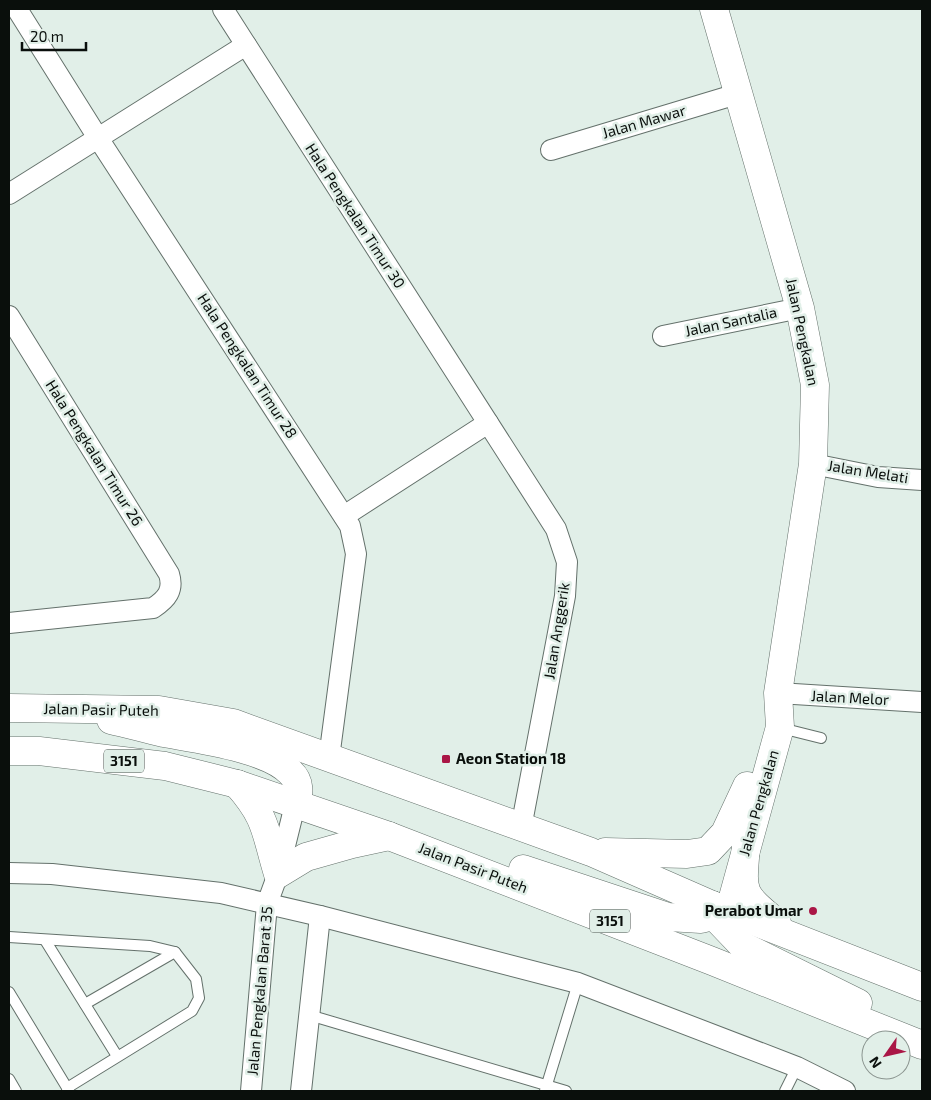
<svg xmlns="http://www.w3.org/2000/svg" width="931" height="1100" font-family="'Exo 2',sans-serif">
<style>
.lines{fill:none;stroke-linecap:round;stroke-linejoin:round}
.lane-casing{stroke:#64716b;stroke-width:12}
.street-casing{stroke:#64716b;stroke-width:22}
.secondary-casing{stroke:#64716b;stroke-width:29}
.primary-casing{stroke:#64716b;stroke-width:29}
.lane{stroke:#fff;stroke-width:10}
.street{stroke:#fff;stroke-width:20}
.secondary{stroke:#fff;stroke-width:28}
.primary{stroke:#fff;stroke-width:28}
.poi-dot{fill:#aa1646;stroke:#e1efe8;stroke-width:2}
.labels{text-anchor:middle;stroke-width:5;stroke-linejoin:round;paint-order:stroke}
.shield{fill:#e1efe8;stroke:#4a524e;stroke-width:1}
.shield-label{font-size:14px;font-weight:bold;fill:#0a0f0c}
.street-label{font-size:15px;fill:#0a0f0c;stroke:#e1efe8}
.poi-label{font-size:15px;font-weight:bold;fill:#0a0f0c;stroke:#e1efe8;text-anchor:start}
</style>
<rect width="100%" height="100%" fill="#e1efe8"/>
<g class="lines">
<g class="lane-casing">
<g id="lane">
<polyline points="781,728 821,738"/>
<polyline points="9,937 150,946 175,952 196,979 199,998 192,1011 67,1088"/>
<polyline points="45,940 117,1056"/>
<polyline points="9,992 69,1091"/>
<polyline points="85,1004 175,952"/>
<polyline points="309,1015 566,1091"/>
<polyline points="9,1079 16,1091"/>
<polyline points="545,1091 578,983"/>
<polyline points="785,1091 797,1067"/>
</g>
</g>
<g class="street-casing">
<g id="street">
<polyline points="17,9 98,138 350,526 356,554 329,758"/>
<polyline points="223,9 556,529 567,562 565,596 521,828"/>
<polyline points="551,150 737,94"/>
<polyline points="9,194 246,45"/>
<path d="M9,316L169,574C174,590 167,599 153,608L9,623"/>
<polyline points="663,336 800,308"/>
<polyline points="813,464 878,477 922,480"/>
<polyline points="344,516 488,423"/>
<polyline points="778,693 922,702"/>
<polyline points="9,873 52,874 221,893 320,916 578,983 797,1067 845,1091"/>
<polyline points="251,1091 267,904 278,874 295,805"/>
<polyline points="301,1091 320,916"/>
</g>
</g>
<g class="secondary-casing">
<polyline id="secondary" points="714,9 800,308 815,385 813,464 778,693 780,727 729,912"/>
</g>
<g class="primary-casing">
<g id="primary">
<polyline points="9,708 159,710 233,723 591,852 712,905 922,987"/>
<path d="M111,720C129,724 146,729 164,733C196,739 268,748 291,773C300,781 300,794 295,805"/>
<polyline points="9,751 39,751 165,766 237,784 389,836 712,961 922,1045"/>
<path d="M237,784C268,819 265,832 278,874L306,857L352,844L389,836"/>
<path d="M746,846C742,894 740,892 777,923"/>
<polyline points="605,852 687,854 708,851 725,833 747,786"/>
<polyline points="523,869 668,917 701,919 729,912"/>
<polyline points="712,905 720,922 743,946 858,1003"/>
</g>
</g>
<use href="#lane" class="lane"/>
<use href="#street" class="street"/>
<use href="#secondary" class="secondary"/>
<use href="#primary" class="primary"/>
</g>
<g class="poi-dot">
<rect x="441" y="754" width="10" height="10" rx="2.5"/>
<circle cx="813" cy="911" r="5"/>
</g>
<g class="labels">
<g class="shield">
<rect x="104" y="749.5" width="40" height="23" rx="4"/>
<rect x="590" y="909.5" width="40" height="23" rx="4"/>
</g>
<g class="shield-label">
<text x="124" y="766">3151</text>
<text x="610" y="926">3151</text>
</g>
<g class="street-label">
<text transform="translate(644 122) rotate(-16)" y="5">Jalan Mawar</text>
<text transform="translate(355 216) rotate(57)" y="5">Hala Pengkalan Timur 30</text>
<text transform="translate(731 322) rotate(-12)" y="5">Jalan Santalia</text>
<text transform="translate(802 332) rotate(78)" y="5">Jalan Pengkalan</text>
<text transform="translate(247 366) rotate(57)" y="5">Hala Pengkalan Timur 28</text>
<text transform="translate(94 453) rotate(58)" y="5">Hala Pengkalan Timur 26</text>
<text transform="translate(868 472) rotate(9)" y="5">Jalan Melati</text>
<text transform="translate(557 631) rotate(-81)" y="5">Jalan Anggerik</text>
<text transform="translate(850 698) rotate(3)" y="5">Jalan Melor</text>
<text transform="translate(101 710) rotate(1)" y="5">Jalan Pasir Puteh</text>
<text transform="translate(759 803) rotate(-74)" y="5">Jalan Pengkalan</text>
<text transform="translate(473 868) rotate(21)" y="5">Jalan Pasir Puteh</text>
<text transform="translate(260 991) rotate(-85)" y="5">Jalan Pengkalan Barat 35</text>
</g>
<g class="poi-label">
<text x="456" y="764">Aeon Station 18</text>
<text x="803" y="916" text-anchor="end">Perabot Umar</text>
</g>
</g>
<rect width="931" height="1100" fill="none" stroke="#0a0f0c" stroke-width="20"/>
<g transform="translate(886 1055) rotate(236)"><circle r="24" fill="#e1efe8" stroke="#8b9590"/>
<path d="M0-4L9 19L0 12L-9 19Z" fill="#aa1646"/>
<text y="-8" font-size="14" font-weight="bold" text-anchor="middle" fill="#0a0f0c">N</text>
</g>
<path d="M22 42v8h64v-8" fill="none" stroke="#0a0f0c" stroke-width="2.5"/>
<text x="30" y="42" font-size="15" fill="#0a0f0c" stroke="#e1efe8" stroke-width="4" paint-order="stroke">20 m</text>
</svg>
